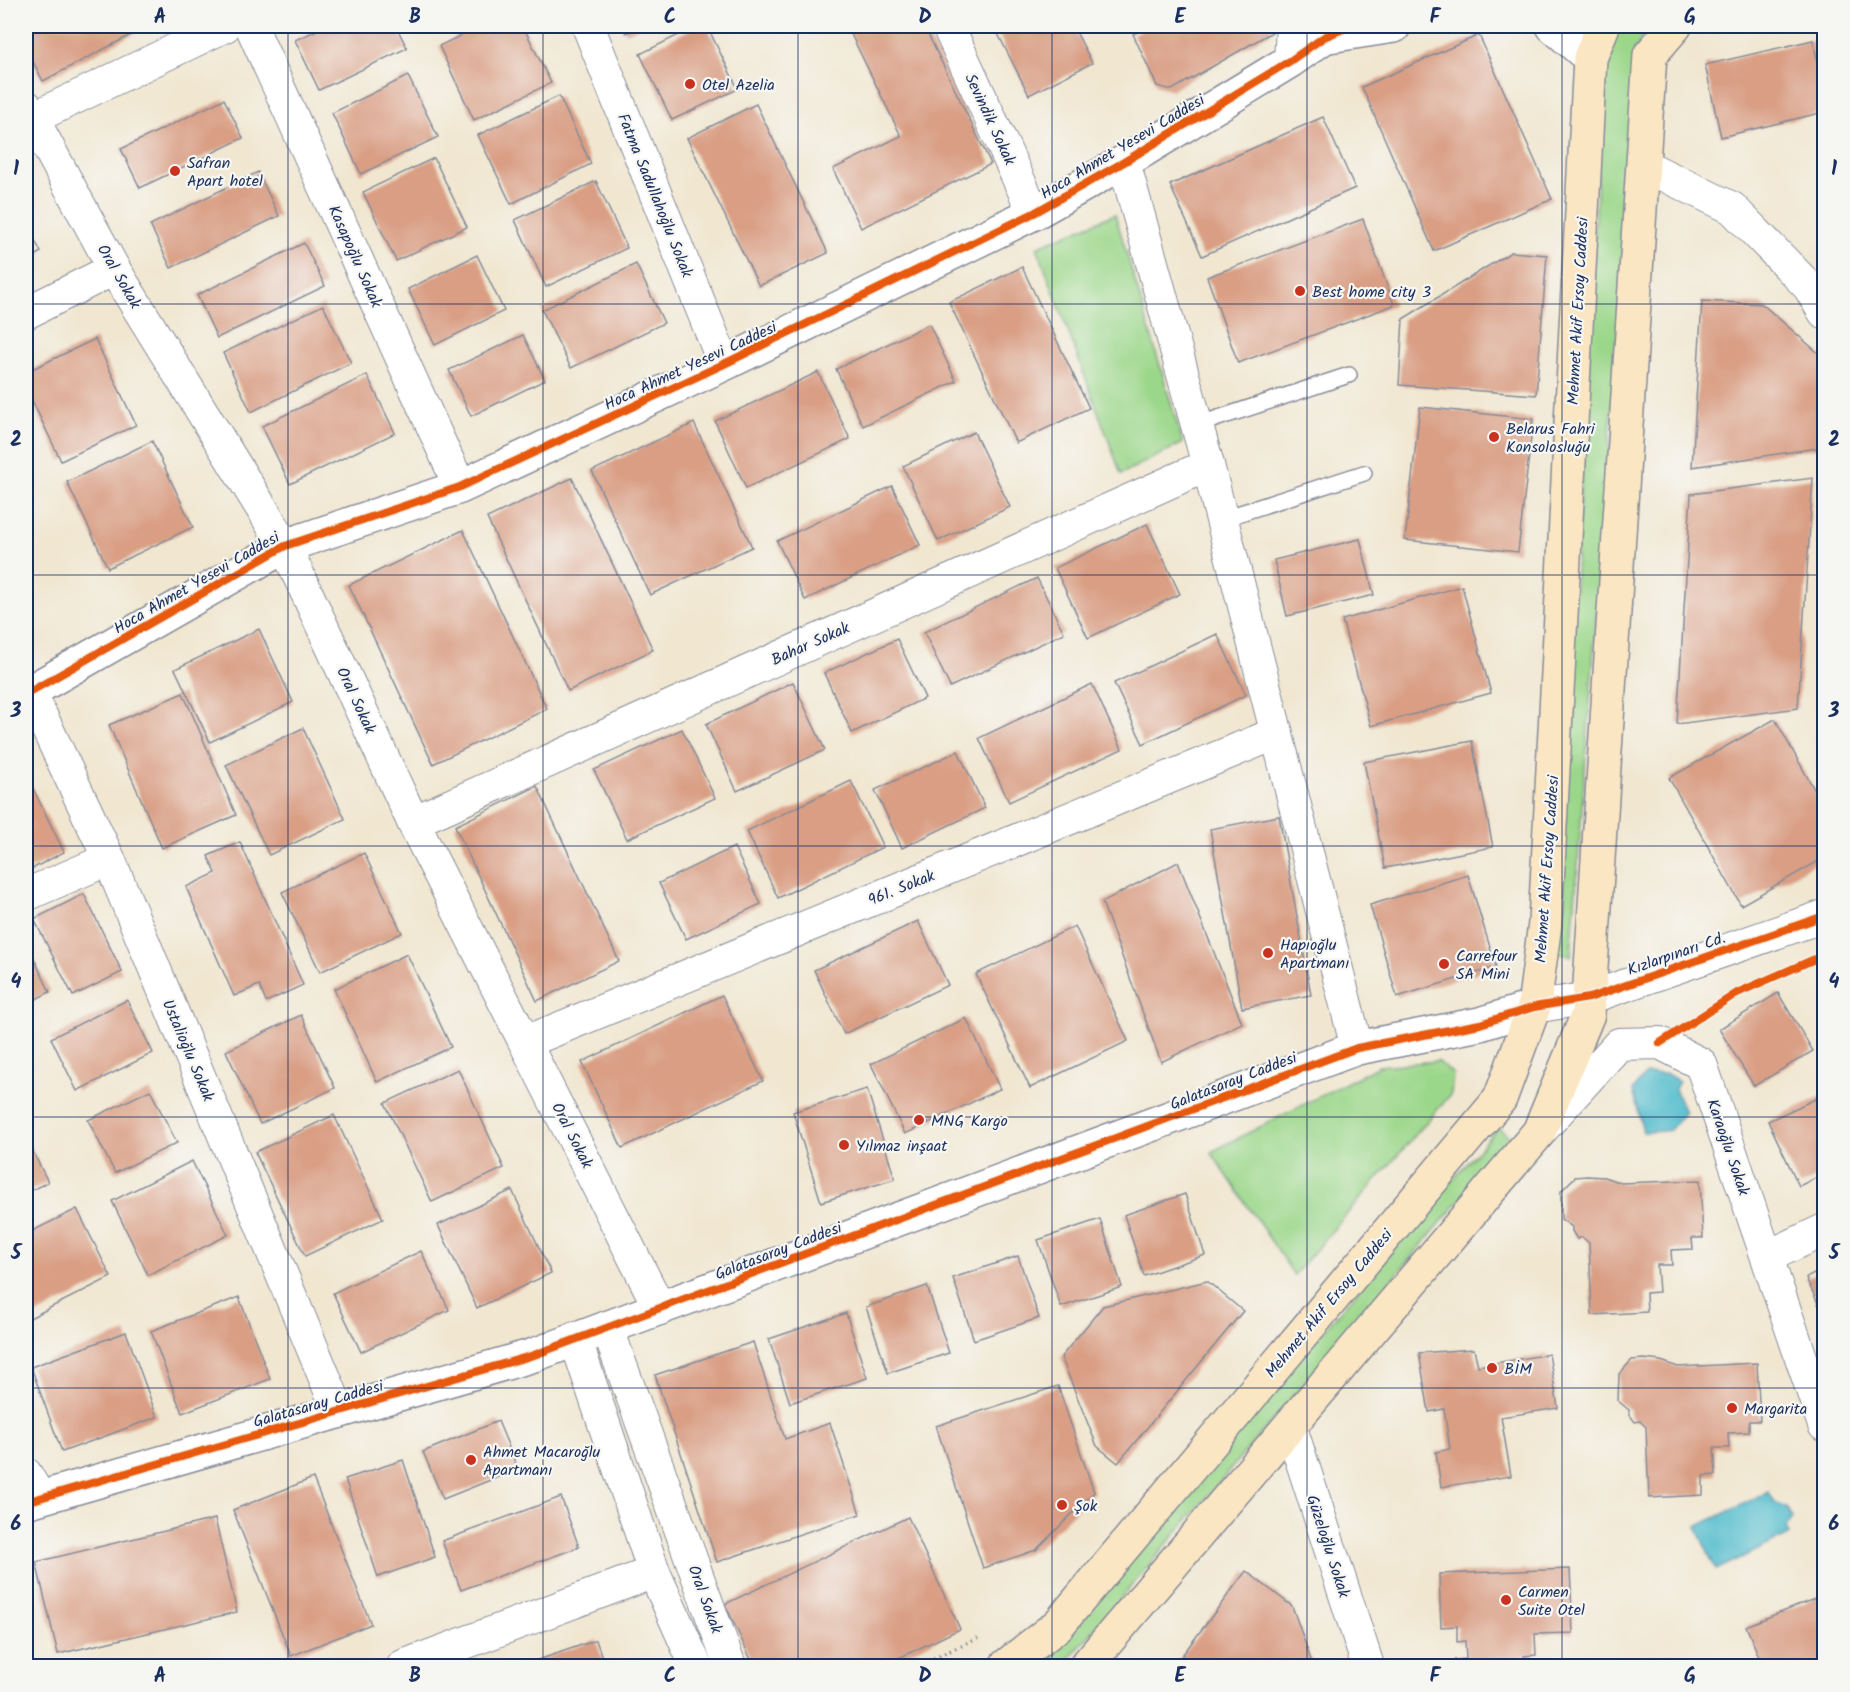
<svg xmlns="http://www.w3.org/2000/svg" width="1850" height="1692" font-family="Kalam,sans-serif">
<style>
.green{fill:#9bd78a;stroke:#5b8374;stroke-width:1.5}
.water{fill:#50bbcc;stroke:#367595;stroke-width:1.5}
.building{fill:#d99e84}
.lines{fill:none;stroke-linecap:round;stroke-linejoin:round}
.service-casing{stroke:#868b98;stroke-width:18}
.minor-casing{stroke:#868b98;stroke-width:34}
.tertiary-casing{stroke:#868b98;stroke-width:36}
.secondary-casing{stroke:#868b98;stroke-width:36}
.path{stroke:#868b98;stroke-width:4;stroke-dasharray:1.5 4.5;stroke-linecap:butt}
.service{stroke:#fff;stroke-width:15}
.minor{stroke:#fff;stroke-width:32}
.tertiary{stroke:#fff;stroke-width:33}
.secondary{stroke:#fbe6c3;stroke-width:33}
.cycleway-casing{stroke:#f6f6f2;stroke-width:11}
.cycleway{stroke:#e8590c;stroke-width:8}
.grid{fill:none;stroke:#1b2f5e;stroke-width:1.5;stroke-opacity:0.55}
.poi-dot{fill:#c8321e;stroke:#f6f6f2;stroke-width:2}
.labels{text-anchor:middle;stroke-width:4.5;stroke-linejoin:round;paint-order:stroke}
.poi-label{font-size:16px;fill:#1b2f5e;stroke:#f6f6f2;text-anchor:start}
.street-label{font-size:16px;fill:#1b2f5e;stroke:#f6f6f2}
.neatline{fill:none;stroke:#1b2f5e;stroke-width:2}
.grid-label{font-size:20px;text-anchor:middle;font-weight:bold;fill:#1b2f5e}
</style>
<rect width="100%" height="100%" fill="#f6f6f2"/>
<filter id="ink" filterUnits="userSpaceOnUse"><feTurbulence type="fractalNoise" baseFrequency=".0167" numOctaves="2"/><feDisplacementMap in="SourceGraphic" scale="12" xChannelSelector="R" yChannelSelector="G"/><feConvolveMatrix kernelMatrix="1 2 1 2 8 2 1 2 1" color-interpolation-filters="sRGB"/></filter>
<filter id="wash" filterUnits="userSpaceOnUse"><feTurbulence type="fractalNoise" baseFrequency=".008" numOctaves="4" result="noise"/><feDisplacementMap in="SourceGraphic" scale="24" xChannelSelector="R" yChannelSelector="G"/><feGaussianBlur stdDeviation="1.35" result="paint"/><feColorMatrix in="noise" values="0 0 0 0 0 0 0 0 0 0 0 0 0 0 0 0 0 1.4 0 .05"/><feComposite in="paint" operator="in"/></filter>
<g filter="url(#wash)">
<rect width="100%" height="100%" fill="#f1e7d1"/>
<g class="green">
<polygon points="1618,26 1646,26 1639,47 1571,956 1555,951 1604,65"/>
<polygon points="1115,214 1183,443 1121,474 1037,247"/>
<polygon points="1438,1061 1453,1074 1451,1094 1294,1275 1211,1152 1379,1066"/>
<polygon points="1498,1127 1512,1139 1063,1666 1036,1666"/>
</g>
<g class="water">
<polygon points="1646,1074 1667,1074 1679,1081 1675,1089 1685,1112 1669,1131 1643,1132 1633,1090"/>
<polygon points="1768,1492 1774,1503 1787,1508 1792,1518 1786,1527 1789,1535 1716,1570 1696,1527"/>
</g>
<g id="blocks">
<g class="building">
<polygon points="26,26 148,26 43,81 26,48"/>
<polygon points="326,26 396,26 407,48 319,90 295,40"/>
<polygon points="480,26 523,26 551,83 474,120 439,46"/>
<polygon points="623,26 641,26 626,33"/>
<polygon points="697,26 707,26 738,89 672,120 640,54"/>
<polygon points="847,26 924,26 991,164 861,228 833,169 901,136"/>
<polygon points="994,26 1073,26 1092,63 1029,95"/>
<polygon points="1152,26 1271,26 1272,32 1172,90 1157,86 1133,34"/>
<polygon points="1479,35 1552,199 1434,251 1362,87"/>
<polygon points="1813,40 1824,91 1824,112 1721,137 1705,65"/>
<polygon points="408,76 438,137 361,174 332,113"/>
<polygon points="559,96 591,164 511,204 478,135"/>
<polygon points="224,99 243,138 140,188 121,149"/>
<polygon points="756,104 828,253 759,286 687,138"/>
<polygon points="1323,117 1355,188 1202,256 1170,185"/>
<polygon points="434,158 467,227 396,261 363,192"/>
<polygon points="258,172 279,216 171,268 150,225"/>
<polygon points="596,181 627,248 546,287 515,220"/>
<polygon points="1363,219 1394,305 1238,363 1207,277"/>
<polygon points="26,224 41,252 26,261"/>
<polygon points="304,243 325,286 217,338 197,295"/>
<polygon points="1511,252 1547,255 1536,395 1399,385 1403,319"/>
<polygon points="477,255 504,311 435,345 408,289"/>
<polygon points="636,264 664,323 571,368 542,310"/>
<polygon points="1022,267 1089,408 1016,443 949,302"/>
<polygon points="1702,301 1762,304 1824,358 1824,447 1692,467"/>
<polygon points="323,305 351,363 251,412 223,353"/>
<polygon points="929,324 956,381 863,426 836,369"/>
<polygon points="523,335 545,380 471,416 449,370"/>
<polygon points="95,339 136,425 61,461 26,388 26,372"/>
<polygon points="818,372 850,439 746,488 715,421"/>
<polygon points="367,375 395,433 290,484 262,426"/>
<polygon points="1420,407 1533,419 1518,552 1405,540"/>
<polygon points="694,423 752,547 650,595 592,471"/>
<polygon points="974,432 1010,507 938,541 903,466"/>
<polygon points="152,441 193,527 108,568 67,482"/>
<polygon points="572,478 653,650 568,691 487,518"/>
<polygon points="1813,478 1798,708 1677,724 1691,494"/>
<polygon points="892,486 920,545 805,600 777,541"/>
<polygon points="1147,524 1180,594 1088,638 1055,568"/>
<polygon points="463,530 547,709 433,764 349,585"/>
<polygon points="1360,539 1374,595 1287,616 1274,560"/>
<polygon points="1037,578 1064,633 950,687 924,632"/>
<polygon points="1462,586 1491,693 1371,726 1342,620"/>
<polygon points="259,629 293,702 210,742 175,669"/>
<polygon points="1217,634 1246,695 1143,744 1114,683"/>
<polygon points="897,639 925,698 852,733 824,673"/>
<polygon points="793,682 825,750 737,791 706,724"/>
<polygon points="1092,684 1122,749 1009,802 979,738"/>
<polygon points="183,693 236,815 162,848 109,725"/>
<polygon points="1775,719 1824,807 1824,858 1741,905 1669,778"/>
<polygon points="303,728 345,819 269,855 226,765"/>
<polygon points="682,729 715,798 627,839 594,770"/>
<polygon points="1472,741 1493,847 1385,868 1364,762"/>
<polygon points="958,751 985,808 902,848 875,790"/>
<polygon points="26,774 64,852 26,872"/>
<polygon points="851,781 883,847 778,898 747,831"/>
<polygon points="537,786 619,961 537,1001 455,826"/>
<polygon points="1279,816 1311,995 1242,1008 1210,829"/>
<polygon points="240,842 303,985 266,1002 259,985 234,996 186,887 216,873 208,856"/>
<polygon points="734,847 761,904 686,939 659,883"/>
<polygon points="364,853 402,933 320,972 282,892"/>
<polygon points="1178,862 1242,1023 1161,1062 1102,902"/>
<polygon points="1468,875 1496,967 1397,997 1370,905"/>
<polygon points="84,894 122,972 73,996 34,919"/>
<polygon points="918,921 948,985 844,1034 814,970"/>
<polygon points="1075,926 1128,1041 1030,1088 976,974"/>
<polygon points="26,942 50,992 26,1004"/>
<polygon points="407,954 451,1047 377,1082 334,989"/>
<polygon points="1778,993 1813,1051 1754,1086 1719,1029"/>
<polygon points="722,995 763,1081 622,1148 582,1062"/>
<polygon points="127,1000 153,1053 77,1091 51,1038"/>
<polygon points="301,1015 335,1088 260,1124 226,1051"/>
<polygon points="966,1018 1000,1089 905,1134 871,1064"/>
<polygon points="458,1069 504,1168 432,1202 385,1103"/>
<polygon points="867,1089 895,1179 821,1202 793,1112"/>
<polygon points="150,1090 177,1143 115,1173 88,1120"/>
<polygon points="1824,1095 1824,1174 1799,1186 1768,1121"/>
<polygon points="334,1115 383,1219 305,1256 255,1152"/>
<polygon points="26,1140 27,1140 48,1182 26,1193"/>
<polygon points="192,1161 228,1235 148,1275 112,1201"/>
<polygon points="1587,1176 1604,1177 1621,1183 1700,1180 1703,1238 1692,1238 1693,1249 1671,1250 1672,1265 1657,1265 1659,1292 1646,1293 1647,1312 1592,1315 1589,1243 1582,1237 1577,1239 1572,1231 1572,1227 1561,1219 1561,1191 1575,1177"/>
<polygon points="512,1190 551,1273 477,1308 438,1225"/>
<polygon points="1185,1194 1205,1255 1144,1276 1124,1215"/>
<polygon points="77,1209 111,1277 26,1320 26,1234"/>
<polygon points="1100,1219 1122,1287 1061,1307 1038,1240"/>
<polygon points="421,1251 449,1310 361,1352 333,1293"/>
<polygon points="1018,1256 1039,1318 974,1340 953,1278"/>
<polygon points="1824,1269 1824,1316 1806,1278"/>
<polygon points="1207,1281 1243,1311 1118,1463 1097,1446 1061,1357 1103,1306"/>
<polygon points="927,1286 949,1353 888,1373 866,1307"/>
<polygon points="239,1297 270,1379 182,1413 151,1331"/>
<polygon points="846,1313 867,1378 790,1403 769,1339"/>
<polygon points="126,1332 157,1417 62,1452 31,1367"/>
<polygon points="753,1342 785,1439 830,1423 860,1514 717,1562 655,1375"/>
<polygon points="1474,1349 1478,1366 1549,1354 1558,1408 1501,1417 1511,1476 1441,1487 1436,1452 1450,1449 1444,1409 1429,1412 1419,1353"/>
<polygon points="1644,1359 1661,1361 1678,1367 1757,1363 1760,1421 1749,1421 1749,1432 1728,1433 1729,1448 1714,1448 1716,1475 1703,1476 1703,1495 1649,1498 1646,1427 1640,1421 1635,1422 1629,1414 1629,1410 1618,1401 1619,1374 1632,1360"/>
<polygon points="1058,1386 1094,1492 1036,1550 983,1568 936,1426"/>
<polygon points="498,1421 518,1469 443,1499 423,1452"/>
<polygon points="403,1460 435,1557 378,1577 345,1479"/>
<polygon points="313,1478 371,1624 291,1656 233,1510"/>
<polygon points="561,1497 579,1547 461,1590 442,1541"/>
<polygon points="908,1517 960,1629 882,1666 754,1666 725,1604"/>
<polygon points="215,1519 237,1612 58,1654 36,1562"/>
<polygon points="1570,1569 1573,1633 1535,1634 1536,1655 1524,1656 1524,1666 1454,1666 1454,1660 1466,1659 1465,1641 1457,1642 1457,1626 1441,1627 1439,1574"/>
<polygon points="1246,1571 1292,1606 1313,1666 1174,1666"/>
<polygon points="1824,1595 1824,1666 1763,1666 1746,1626"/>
<polygon points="596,1640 605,1666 521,1666"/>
</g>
</g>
</g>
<g filter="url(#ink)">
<use href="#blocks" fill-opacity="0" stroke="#868b98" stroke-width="1.5"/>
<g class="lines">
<g class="service-casing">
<g id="service">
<polyline points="1197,425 1349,375"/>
<polyline points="1222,519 1364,473"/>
</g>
</g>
<g class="minor-casing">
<g id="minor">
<polyline points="251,26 460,487"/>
<polyline points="588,26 724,364"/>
<polyline points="948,26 1034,213"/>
<polyline points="1290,61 1292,26"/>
<polyline points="26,106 114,269 285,546 413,822 660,1309"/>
<polyline points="33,118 225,26"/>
<polyline points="1124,162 1208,465 1357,1048"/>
<polyline points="1643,165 1732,208 1809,287 1824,312"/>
<polyline points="26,313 114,269"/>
<polyline points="30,692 109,859 339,1412"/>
<polyline points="413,822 1208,465"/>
<polyline points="26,895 109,859"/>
<polyline points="1534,1007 1589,998 1824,916"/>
<polyline points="526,1042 1277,733"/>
<polyline points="1544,1127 1619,1044 1660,1043 1701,1064 1824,1425"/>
<polyline points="1767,1257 1824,1230"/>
<polyline points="607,1327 730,1666"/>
<polyline points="575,1338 654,1572 696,1666"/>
<polyline points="1290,1425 1368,1666"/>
<polyline points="26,1474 40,1498"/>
<polyline points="403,1666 654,1572"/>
</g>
</g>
<g class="tertiary-casing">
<g id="tertiary">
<polyline points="1553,26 1590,58"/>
<polyline points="1329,36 1394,26"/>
<polyline points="26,694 285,546 460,487 724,364 1034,213 1124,162 1290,61 1324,37 1350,26"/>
<polyline points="26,1502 534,1355 1357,1048 1480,1024 1534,1007"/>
</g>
</g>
<g class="secondary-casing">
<g id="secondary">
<polyline points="1006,1666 1058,1625 1500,1099 1534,1007 1545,923 1590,58 1603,26"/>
<polyline points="1086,1666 1539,1132 1588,1014 1650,55 1675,26"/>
</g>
</g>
<g class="path">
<polyline points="1694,1020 1737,993 1816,959"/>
<polyline points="917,1666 978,1638"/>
</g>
<use href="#service" class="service"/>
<use href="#minor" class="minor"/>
<use href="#tertiary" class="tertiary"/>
<use href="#secondary" class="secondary"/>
<g class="cycleway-casing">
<g id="cycleway">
<polyline points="26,694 285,546 460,487 724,364 1034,213 1124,162 1290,61 1324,37 1350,26"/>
<polyline points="1660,1043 1737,993 1824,955"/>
<polyline points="26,1502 534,1355 1357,1048 1480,1024 1534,1007 1589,998 1824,916"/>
</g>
</g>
<use href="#cycleway" class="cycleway"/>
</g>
</g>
<path class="grid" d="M288,26V1666M543,26V1666M798,26V1666M1052,26V1666M1307,26V1666M1562,26V1666M26,304H1824M26,575H1824M26,846H1824M26,1117H1824M26,1388H1824"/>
<g class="poi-dot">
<circle cx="690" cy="84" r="6"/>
<circle cx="175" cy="171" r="6"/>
<circle cx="1300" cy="291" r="6"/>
<circle cx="1494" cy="437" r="6"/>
<circle cx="1268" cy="953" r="6"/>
<circle cx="1444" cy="964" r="6"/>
<circle cx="919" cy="1120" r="6"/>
<circle cx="844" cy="1145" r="6"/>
<circle cx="1492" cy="1368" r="6"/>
<circle cx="1732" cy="1408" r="6"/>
<circle cx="471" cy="1460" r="6"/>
<circle cx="1062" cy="1505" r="6"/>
<circle cx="1506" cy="1600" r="6"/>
</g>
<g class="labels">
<g class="poi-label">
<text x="702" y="90">Otel Azelia</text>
<text x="187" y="168">Safran<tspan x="187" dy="18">Apart hotel</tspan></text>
<text x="1312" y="297">Best home city 3</text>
<text x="1506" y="434">Belarus Fahri<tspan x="1506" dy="18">Konsolosluğu</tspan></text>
<text x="1280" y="950">Hapıoğlu<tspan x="1280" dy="18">Apartmanı</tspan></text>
<text x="1456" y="961">Carrefour<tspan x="1456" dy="18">SA Mini</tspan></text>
<text x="931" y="1126">MNG Kargo</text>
<text x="856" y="1151">Yılmaz inşaat</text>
<text x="1504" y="1374">BİM</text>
<text x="1744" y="1414">Margarita</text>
<text x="483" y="1457">Ahmet Macaroğlu<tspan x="483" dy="18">Apartmanı</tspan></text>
<text x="1074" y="1511">Şok</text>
<text x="1518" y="1597">Carmen<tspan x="1518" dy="18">Suite Otel</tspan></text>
</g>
<g class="street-label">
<text transform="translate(991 119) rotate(65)" y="6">Sevindik Sokak</text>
<text transform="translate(1122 146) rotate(-31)" y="6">Hoca Ahmet Yesevi Caddesi</text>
<text transform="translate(656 195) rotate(68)" y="6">Fatma Sadullahoğlu Sokak</text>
<text transform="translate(356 256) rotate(66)" y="6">Kasapoğlu Sokak</text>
<text transform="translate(120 276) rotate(60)" y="6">Oral Sokak</text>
<text transform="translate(1577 311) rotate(-87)" y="6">Mehmet Akif Ersoy Caddesi</text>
<text transform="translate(690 365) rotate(-25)" y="6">Hoca Ahmet Yesevi Caddesi</text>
<text transform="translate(196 582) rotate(-30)" y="6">Hoca Ahmet Yesevi Caddesi</text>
<text transform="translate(810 643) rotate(-24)" y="6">Bahar Sokak</text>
<text transform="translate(357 700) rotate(65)" y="6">Oral Sokak</text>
<text transform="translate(1546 869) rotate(-86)" y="6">Mehmet Akif Ersoy Caddesi</text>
<text transform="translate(901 887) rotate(-22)" y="6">961. Sokak</text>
<text transform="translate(1676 953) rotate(-19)" y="6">Kızlarpınarı Cd.</text>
<text transform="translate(189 1050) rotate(67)" y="6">Ustalioğlu Sokak</text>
<text transform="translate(1233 1080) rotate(-21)" y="6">Galatasaray Caddesi</text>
<text transform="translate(573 1135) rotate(63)" y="6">Oral Sokak</text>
<text transform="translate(1729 1147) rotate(71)" y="6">Karaoğlu Sokak</text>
<text transform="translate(778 1250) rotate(-21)" y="6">Galatasaray Caddesi</text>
<text transform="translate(1328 1303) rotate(-50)" y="6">Mehmet Akif Ersoy Caddesi</text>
<text transform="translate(318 1403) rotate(-16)" y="6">Galatasaray Caddesi</text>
<text transform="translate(1329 1546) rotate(72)" y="6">Güzeloğlu Sokak</text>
<text transform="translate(706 1599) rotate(70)" y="6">Oral Sokak</text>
</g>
</g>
<rect width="1850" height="1692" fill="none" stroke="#f6f6f2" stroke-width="66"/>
<rect x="33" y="33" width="1784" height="1626" class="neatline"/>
<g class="grid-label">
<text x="160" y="23">A</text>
<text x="415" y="23">B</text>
<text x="670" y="23">C</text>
<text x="925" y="23">D</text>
<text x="1180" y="23">E</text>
<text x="1435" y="23">F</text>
<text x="1690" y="23">G</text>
<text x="16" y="175">1</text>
<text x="1834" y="175">1</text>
<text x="16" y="446">2</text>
<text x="1834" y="446">2</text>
<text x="16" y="717">3</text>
<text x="1834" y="717">3</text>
<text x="16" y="988">4</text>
<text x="1834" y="988">4</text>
<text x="16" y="1259">5</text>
<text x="1834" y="1259">5</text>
<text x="16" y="1530">6</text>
<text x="1834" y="1530">6</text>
<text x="160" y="1682">A</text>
<text x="415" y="1682">B</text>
<text x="670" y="1682">C</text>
<text x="925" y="1682">D</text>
<text x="1180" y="1682">E</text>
<text x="1435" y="1682">F</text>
<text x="1690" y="1682">G</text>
</g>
</svg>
